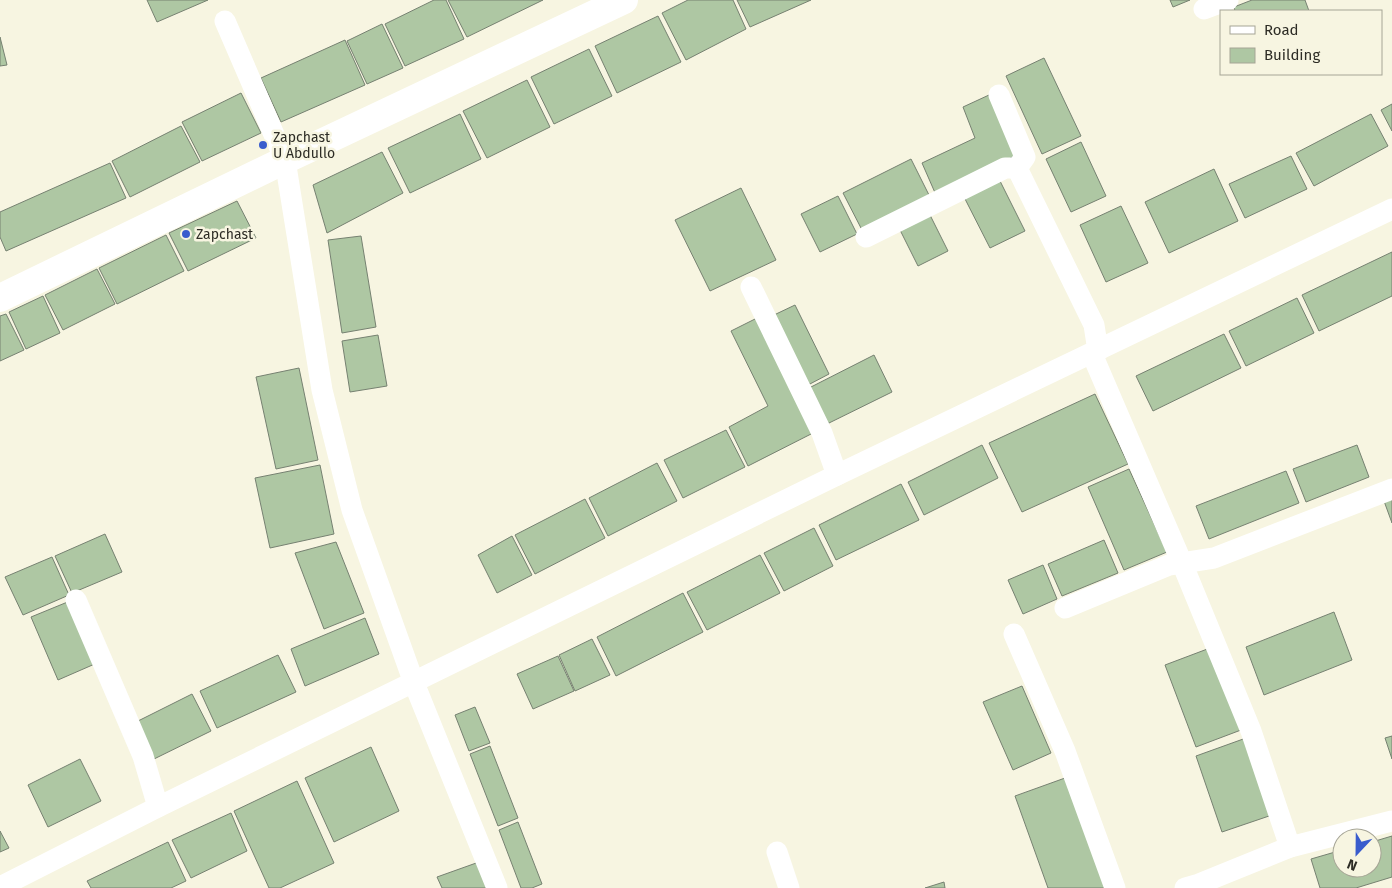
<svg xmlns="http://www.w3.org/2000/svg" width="1392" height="888" font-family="'Fira Sans',sans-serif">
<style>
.building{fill:#aec7a3;stroke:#768171}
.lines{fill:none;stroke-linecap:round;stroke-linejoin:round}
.street{stroke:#fff;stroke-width:21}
.secondary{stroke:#fff;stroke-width:28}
.poi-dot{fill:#395ccd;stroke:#f7f5e1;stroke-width:2}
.labels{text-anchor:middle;stroke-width:5;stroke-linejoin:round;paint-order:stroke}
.poi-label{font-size:14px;fill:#2d2c25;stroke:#f7f5e1;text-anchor:start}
</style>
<rect width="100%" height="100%" fill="#f7f5e1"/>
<g class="building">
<polygon points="147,0 208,0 157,22"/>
<polygon points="434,0 446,0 464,39 405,66 385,24"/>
<polygon points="448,0 543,0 467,37"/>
<polygon points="688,0 733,0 746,29 686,60 662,13"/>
<polygon points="737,0 811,0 750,27"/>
<polygon points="1170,0 1190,0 1173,7"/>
<polygon points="1252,0 1305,0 1309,11 1235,11 1234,7"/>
<polygon points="658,16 681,62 617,93 595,46"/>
<polygon points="382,24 403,68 367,84 347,41"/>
<polygon points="0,37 7,65 0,66"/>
<polygon points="345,40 365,85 281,122 261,78"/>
<polygon points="589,49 612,96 554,124 531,77"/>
<polygon points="1044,58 1081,136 1042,154 1006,76"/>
<polygon points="527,80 550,127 487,158 463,111"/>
<polygon points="241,93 261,133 202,161 182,122"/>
<polygon points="989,95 1017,155 936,195 922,163 975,138 963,107"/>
<polygon points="1392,104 1392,131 1381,110"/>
<polygon points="460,114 481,159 410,193 388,148"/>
<polygon points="1371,114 1388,146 1314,186 1296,153"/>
<polygon points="181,126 200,162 130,197 112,161"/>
<polygon points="1081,142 1106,196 1071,212 1046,159"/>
<polygon points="382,152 403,193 327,233 313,185"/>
<polygon points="1291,156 1307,189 1245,218 1229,184"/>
<polygon points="911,159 930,197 862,230 843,193"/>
<polygon points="110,163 126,198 6,251 0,237 0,212"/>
<polygon points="1214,169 1238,221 1169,253 1145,202"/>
<polygon points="998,177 1025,231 990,248 963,195"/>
<polygon points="741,188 776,260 710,291 675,220"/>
<polygon points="838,196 857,234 820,252 801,214"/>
<polygon points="237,201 256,238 188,271 169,233"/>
<polygon points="1121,206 1148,263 1106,282 1080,225"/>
<polygon points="929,213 948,251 918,266 899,228"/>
<polygon points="166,235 184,271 117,304 99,268"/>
<polygon points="361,236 376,327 342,333 328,240"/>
<polygon points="1392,252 1392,296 1319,331 1302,295"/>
<polygon points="97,269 115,304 63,330 45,295"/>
<polygon points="43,296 60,333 26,349 9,312"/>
<polygon points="1297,298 1314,333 1246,366 1229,331"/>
<polygon points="795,305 829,374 808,385 774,315"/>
<polygon points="6,314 24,350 0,361 0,316"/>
<polygon points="759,317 815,432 748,466 729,427 768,406 731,331"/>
<polygon points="1224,334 1241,368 1153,411 1136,376"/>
<polygon points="378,335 387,386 350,392 342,341"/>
<polygon points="874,355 892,392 827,424 809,388"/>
<polygon points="299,368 318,460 276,469 256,377"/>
<polygon points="1095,394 1128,464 1022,512 989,443"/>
<polygon points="726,430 745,467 683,498 664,460"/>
<polygon points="982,445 998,478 924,515 908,482"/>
<polygon points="1357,445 1369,477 1306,502 1293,469"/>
<polygon points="657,463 677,501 608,536 589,498"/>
<polygon points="320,465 334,534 270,548 255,478"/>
<polygon points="1129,469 1167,552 1124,570 1088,487"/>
<polygon points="1286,471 1299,503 1209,539 1196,506"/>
<polygon points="901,484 919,520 836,560 819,525"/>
<polygon points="1392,498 1392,523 1384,501"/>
<polygon points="585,499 605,538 535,574 515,535"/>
<polygon points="814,528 833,566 784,591 764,553"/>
<polygon points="105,534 122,572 72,593 55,556"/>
<polygon points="512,536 532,575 497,593 478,555"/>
<polygon points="1104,540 1118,573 1062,596 1048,564"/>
<polygon points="336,542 364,613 324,629 295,553"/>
<polygon points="760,555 780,593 707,630 687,592"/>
<polygon points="52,557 69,595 23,615 5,577"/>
<polygon points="1043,565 1057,599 1023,614 1008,580"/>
<polygon points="683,593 703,632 616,676 597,637"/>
<polygon points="70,601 97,663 58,680 31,617"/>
<polygon points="1334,612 1352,660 1264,695 1246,647"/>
<polygon points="365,618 379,654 305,686 291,649"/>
<polygon points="592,639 610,675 575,691 559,655"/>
<polygon points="1210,648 1241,730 1196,747 1165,665"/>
<polygon points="278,655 296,692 217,728 200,691"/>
<polygon points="558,656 574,691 533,709 517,674"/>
<polygon points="1022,686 1051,753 1013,770 983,702"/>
<polygon points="192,694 211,731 154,759 136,722"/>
<polygon points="475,707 490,743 469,751 455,715"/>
<polygon points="1392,736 1392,759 1385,738"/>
<polygon points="1246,738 1272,815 1222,832 1196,756"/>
<polygon points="490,746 518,818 498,826 470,754"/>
<polygon points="371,747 399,811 334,842 305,778"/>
<polygon points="80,759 101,801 48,827 28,785"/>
<polygon points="1065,778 1105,888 1048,888 1015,796"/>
<polygon points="297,781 334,863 280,888 269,888 234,811"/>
<polygon points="231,813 247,851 191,878 172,840"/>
<polygon points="518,822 542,884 532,888 521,888 499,830"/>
<polygon points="0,831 9,848 0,852"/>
<polygon points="1392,836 1392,877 1356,888 1320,888 1311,859 1342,850 1342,868 1372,868 1372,842"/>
<polygon points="168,842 186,881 171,888 91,888 87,881"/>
<polygon points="479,862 488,888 442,888 437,877"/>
<polygon points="944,882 945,888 925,888"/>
</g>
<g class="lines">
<g class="street">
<polyline points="1204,9 1228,0"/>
<polyline points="225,21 285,160 322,390 352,510 414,683 497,888"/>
<polyline points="999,95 1025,157 1017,168 1094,325 1098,351"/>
<polyline points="866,237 1005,168 1017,168"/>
<polyline points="751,287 822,433 837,475"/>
<polyline points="1092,354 1182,563 1251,731 1290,847"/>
<polyline points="76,600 143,756 158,807"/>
<polyline points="1065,608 1169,565 1214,558 1392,489"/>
<polyline points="1014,634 1065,751 1115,888"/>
<polyline points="777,852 789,888"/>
<polyline points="0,887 158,807 837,475 1392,209"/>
<polyline points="1185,888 1199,884 1290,847 1392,821"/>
</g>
<polyline class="secondary" points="0,298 285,160 624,0"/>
</g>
<g class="poi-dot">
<circle cx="263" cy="145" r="5"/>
<circle cx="186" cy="234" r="5"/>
</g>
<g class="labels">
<g class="poi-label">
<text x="273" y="142">Zapchast<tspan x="273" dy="16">U Abdullo</tspan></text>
<text x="196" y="239">Zapchast</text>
</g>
</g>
<rect x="1220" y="10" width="162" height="65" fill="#f7f5e1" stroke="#a6a596"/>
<rect x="1230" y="26" width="25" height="8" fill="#ffffff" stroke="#a6a596"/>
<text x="1264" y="35" font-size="15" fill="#2d2c25">Road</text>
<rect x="1230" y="48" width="25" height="15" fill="#aec7a3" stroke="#a6a596"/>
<text x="1264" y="60" font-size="15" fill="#2d2c25">Building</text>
<g transform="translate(1357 853) rotate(202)"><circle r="24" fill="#f7f5e1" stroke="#a6a596"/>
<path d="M0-4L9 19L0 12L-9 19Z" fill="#395ccd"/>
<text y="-8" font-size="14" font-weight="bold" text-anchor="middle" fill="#2d2c25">N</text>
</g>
</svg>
